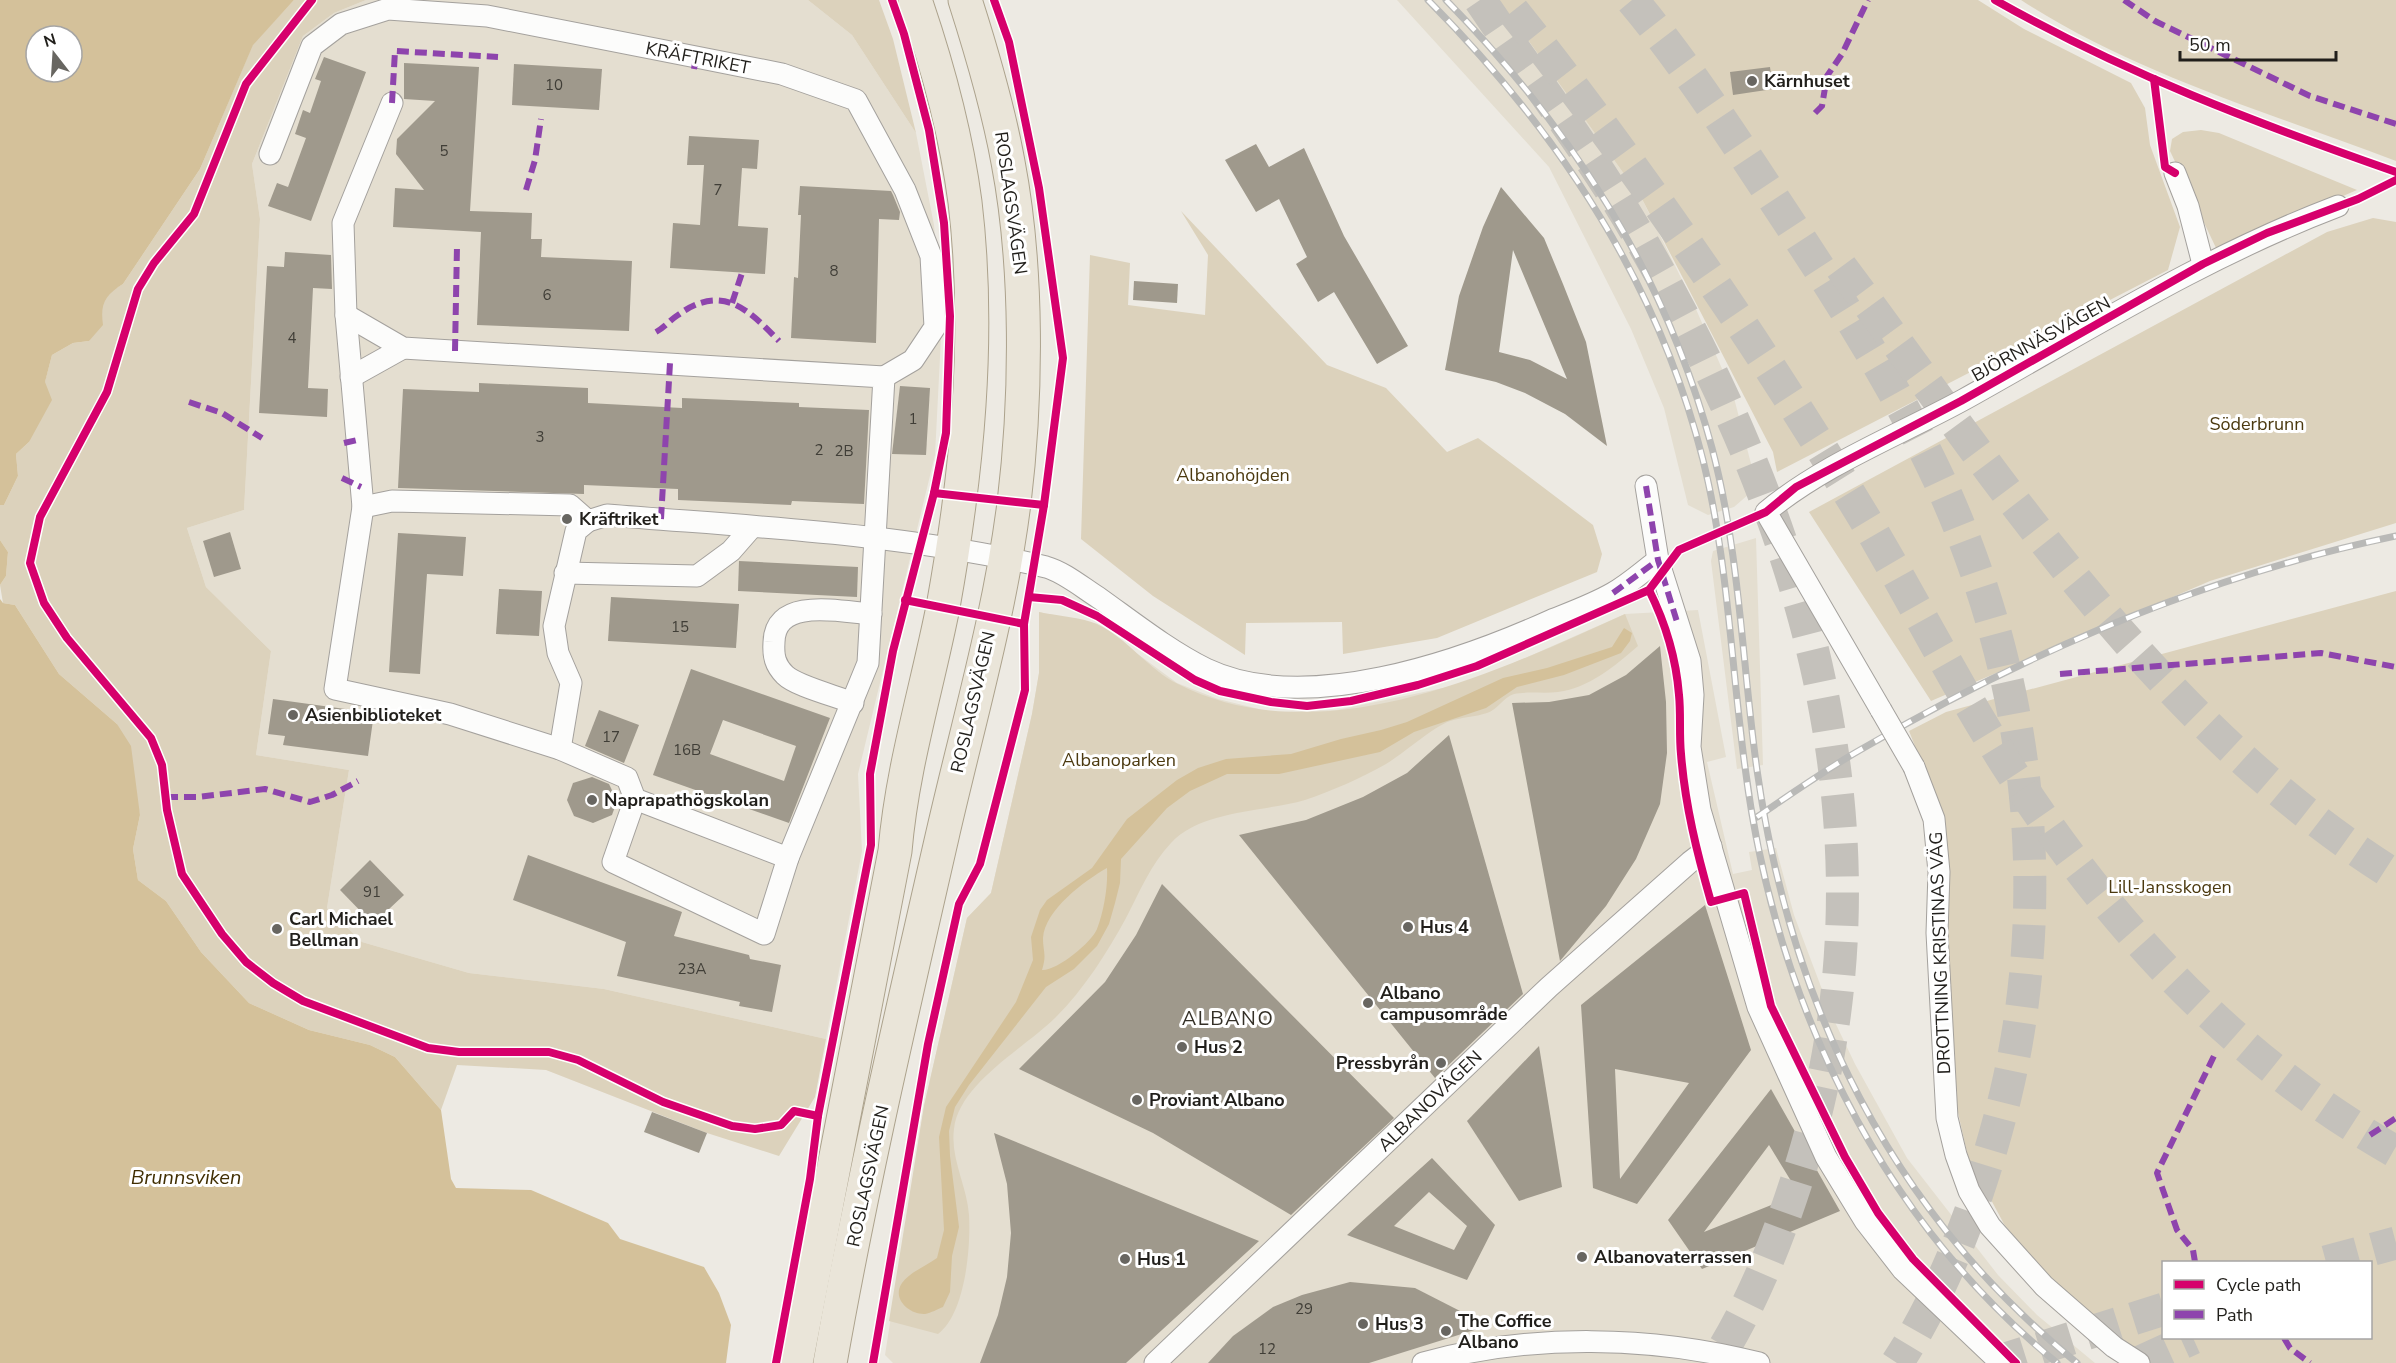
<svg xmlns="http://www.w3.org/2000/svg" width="2396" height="1363" font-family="'Nunito Sans',sans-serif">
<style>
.built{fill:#e4ded0}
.green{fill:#dcd2bc;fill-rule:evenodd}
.water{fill:#d4c19a;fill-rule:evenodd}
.building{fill:#9f998c;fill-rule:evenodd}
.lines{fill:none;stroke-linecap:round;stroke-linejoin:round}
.motorway-tunnel{stroke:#c4c1bb;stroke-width:33;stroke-dasharray:33 16;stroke-linecap:butt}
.minor-casing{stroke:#a4a19d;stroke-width:23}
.primary-casing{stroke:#aca28c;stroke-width:35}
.minor{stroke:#fcfcfb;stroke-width:21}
.primary{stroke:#eae5d9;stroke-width:33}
.rail-casing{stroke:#b9b9b7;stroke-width:7}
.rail{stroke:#fff;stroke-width:4.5;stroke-dasharray:14;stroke-linecap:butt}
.minor-bridge-casing{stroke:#a4a19d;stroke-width:23;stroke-linecap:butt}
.minor-bridge{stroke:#fcfcfb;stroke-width:21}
.quiet{stroke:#8e44ad;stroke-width:6;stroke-dasharray:12 6;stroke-linecap:butt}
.cycleway-casing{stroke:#fff;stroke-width:11}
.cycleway{stroke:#d6006c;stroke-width:8}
.poi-dot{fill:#686661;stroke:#fff;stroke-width:2}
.labels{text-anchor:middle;stroke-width:6;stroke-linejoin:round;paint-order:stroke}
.number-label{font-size:15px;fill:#403e37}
.street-label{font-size:18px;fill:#211f1b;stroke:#fff}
.poi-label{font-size:18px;font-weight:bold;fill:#211f1b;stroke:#fff;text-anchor:start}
.park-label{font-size:18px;fill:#4b390f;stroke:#fff}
.neighbourhood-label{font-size:20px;letter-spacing:1.5px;fill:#343027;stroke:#fff}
.water-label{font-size:20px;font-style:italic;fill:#402e02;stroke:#fff}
</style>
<rect width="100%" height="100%" fill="#edeae3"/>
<g class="built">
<polygon points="366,0 808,0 852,35 916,133 934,225 942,318 935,455 858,774 862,851 826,1039 604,989 469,973 362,942 327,908 349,770 256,755 271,651 206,587 187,528 244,510 260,219 252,164 303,36 334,13"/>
<polygon points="1397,0 1482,0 1528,40 1642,199 1692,300 1733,394 1757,487 1734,507 1708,515 1688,505 1664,408 1631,329 1549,167"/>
<polygon points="1756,538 1763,765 1737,769 1711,561 1713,551"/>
<polygon points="1698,610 1726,757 1707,762 1733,874 1752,870 1749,852 1776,848 1794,915 1832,1016 1855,1064 1907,1158 1998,1275 2037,1315 2095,1363 893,1363 885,1355 924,1106 967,918 991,893 1032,714 1039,673 1039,612 1097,624 1177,683 1218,699 1271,712 1337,710 1448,687 1491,673 1625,614"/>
</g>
<g class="green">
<polygon points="294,0 366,0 334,13 303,36 252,164 260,219 244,510 187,528 206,587 271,651 256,755 349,770 327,908 362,942 469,973 604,989 826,1039 815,1097 779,1156 707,1133 546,1070 457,1065 441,1110 395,1057 370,1045 309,1030 249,1003 201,952 166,901 138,880 133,849 140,815 117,724 59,674 15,605 3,603 0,585 6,576 8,552 0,540 0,505 4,505 18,476 16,454 29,442 52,355 73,343 89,341 106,294 123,284 200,169 253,44"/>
<polygon points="808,0 879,0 893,39 916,133 852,35"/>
<polygon points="1485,0 1978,0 2024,29 2131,83 2145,108 2150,145 2180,227 2168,270 1777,472 1773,452 1642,199 1528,40"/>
<path d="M2021,0H2396V161C2270,113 2135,74 2021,0Z"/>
<polygon points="2201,130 2219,133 2357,190 2217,250 2170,151 2172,139 2183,132"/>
<polygon points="1181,211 1327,365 1386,388 1447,452 1478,438 1593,525 1602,554 1597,572 1437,638 1343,654 1342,622 1246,623 1245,655 1153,596 1081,539 1090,255 1130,263 1128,305 1205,315 1208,255"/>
<polygon points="2373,218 2396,222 2396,523 2210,581 1931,701 1809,512 2327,232"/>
<path d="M2396,591V1363H2156L2109,1330L2044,1273L2004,1224L1968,1157L1957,1108L1941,811L1909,731L1946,712ZM2164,1262H2370V1338H2164Z"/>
<path d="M1039,612C1057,616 1081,617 1097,624C1126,637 1149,670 1178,684C1321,756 1492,674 1625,614L1638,646C1615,666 1589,688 1558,692C1544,694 1527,691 1514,694C1504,697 1497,710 1487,713C1475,717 1462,717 1450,721C1433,727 1403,754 1386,764C1361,778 1332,791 1305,800C1264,812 1201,810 1171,843C1151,864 1139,893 1126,918C1107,953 1084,989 1056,1017C1025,1048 959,1083 954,1129C950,1158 967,1186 969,1215C971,1248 965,1314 938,1334L889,1321L924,1106L967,918L991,893L1032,714L1039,673Z"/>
</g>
<g class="water">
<path d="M0,0H294L253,45L200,169L123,284C105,295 100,304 103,325L89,341L73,343L52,355L45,382L52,400L29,442L16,454L18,476L4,505H0ZM36,36H72V72H36Z"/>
<polygon points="0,540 8,552 6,576 0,585"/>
<polygon points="0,599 3,603 15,605 59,674 117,724 131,746 140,815 133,849 138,880 166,901 201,952 249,1003 309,1030 370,1045 395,1057 441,1110 451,1179 456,1188 531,1190 608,1223 620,1239 704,1267 719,1293 731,1325 726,1363 0,1363"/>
<path d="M1624,628L1632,633L1630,641L1621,653L1564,675L1517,687L1486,708L1414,732L1380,752L1279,774H1227L1190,791L1167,808L1121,859L1120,883L1115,903L1109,924L1097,946L1074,969L1046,987L969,1085L955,1107L949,1131L950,1156L959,1227L952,1256L950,1292L943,1307C938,1309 931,1313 925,1314C910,1315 891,1299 902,1283C910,1272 926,1266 937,1258L944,1230L939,1137L946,1107L1016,1002L1033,960L1031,937L1040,910L1047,900L1092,868L1127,819L1177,780L1198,768L1226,759L1291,754L1341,739L1381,730L1407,722L1503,678L1547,668L1612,647ZM1107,868C1108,886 1104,911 1097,929C1092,942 1057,971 1042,970C1047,954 1043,952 1043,938C1045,910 1084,881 1107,868Z"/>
</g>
<g class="building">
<polygon points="324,57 366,72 311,221 268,206 277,183 288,187 306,138 295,134 303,110 310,113 321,81 315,79"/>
<polygon points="404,63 479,67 470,211 532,213 531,239 542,239 541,257 632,261 629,331 477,325 481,232 393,227 395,188 424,190 396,154 397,139 435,101 404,99"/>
<polygon points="514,64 602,69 599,110 512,105"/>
<polygon points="1770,67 1773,89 1733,95 1730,72"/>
<polygon points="689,136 759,140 757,169 742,168 738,226 768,228 765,274 670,268 673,223 700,225 704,165 687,165"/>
<polygon points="1256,144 1269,167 1304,148 1344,236 1408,346 1377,364 1334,292 1318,302 1296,264 1307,257 1279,199 1256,212 1225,160"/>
<polygon points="800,186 891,191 893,195 900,212 899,220 879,219 876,343 791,338 794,277 798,278 801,215 798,215"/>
<path d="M1501,187L1544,238L1563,284L1586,342L1607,446L1565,414L1525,393L1496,382L1445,370L1459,296L1483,227ZM1513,250L1567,379L1530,360L1499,352Z"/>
<polygon points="285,252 331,255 332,289 313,288 308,388 328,389 327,417 259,413 267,266 284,267"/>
<polygon points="1134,281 1178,284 1177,303 1133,300"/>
<polygon points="479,383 588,388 588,403 682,408 682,398 799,403 799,407 869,410 864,504 792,501 791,505 678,500 678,489 584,485 584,494 398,488 403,389 479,392"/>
<polygon points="900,386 930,388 926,455 892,454"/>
<polygon points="230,532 241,569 214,577 203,541"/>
<polygon points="398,533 466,537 463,576 427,574 420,674 389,672"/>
<polygon points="739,561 858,567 857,597 738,591"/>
<polygon points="499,589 542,591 539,636 496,634"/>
<polygon points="611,597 739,604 736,648 608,641"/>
<polygon points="1660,646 1666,702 1667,753 1660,804 1636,859 1606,906 1560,961 1512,703 1549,702 1589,695 1626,675"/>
<path d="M691,669L830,718L789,823L653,775ZM723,720L796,746L784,781L710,754Z"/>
<polygon points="273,699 374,713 368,756 283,745 285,736 268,734"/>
<polygon points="599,710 639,725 624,763 585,746"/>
<polygon points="1449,735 1523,994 1435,1078 1239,835 1306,820 1363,797 1407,773"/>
<polygon points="592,777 609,784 617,801 612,815 593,823 574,816 567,800 573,783"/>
<polygon points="528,855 682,912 674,936 749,955 750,959 781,965 772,1012 739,1006 740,1002 617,976 626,942 513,900"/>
<polygon points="370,860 404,895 373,924 340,890"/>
<polygon points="1162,884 1394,1118 1291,1215 1153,1133 1019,1069 1105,982 1136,935"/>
<path d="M1705,905L1751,1050L1637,1204L1593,1188L1581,1005ZM1615,1069L1689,1083L1620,1179Z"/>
<polygon points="1539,1046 1562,1187 1519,1201 1467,1121"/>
<path d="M1771,1089L1840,1211L1702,1269L1668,1220ZM1769,1145L1799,1194L1704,1232Z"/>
<polygon points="652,1112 707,1133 699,1153 644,1132"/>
<polygon points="994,1133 1259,1241 1126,1363 980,1363 998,1315 1007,1277 1011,1233 1007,1184"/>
<path d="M1432,1158L1495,1225L1467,1280L1347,1235ZM1429,1192L1467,1226L1454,1250L1394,1226Z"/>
<polygon points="1350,1282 1415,1288 1462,1312 1484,1327 1369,1363 1208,1363 1233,1336 1273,1307 1302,1295"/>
</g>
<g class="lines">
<g class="motorway-tunnel">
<path d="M1480,0C1534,80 1593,156 1641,240C1805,524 1901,834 1803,1160C1782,1229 1754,1302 1715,1363"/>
<path d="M1632,0C1685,63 1730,133 1775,201C1836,293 1896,386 1942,486C2028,676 2054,889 2006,1093C1984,1184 1949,1284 1897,1363"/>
<path d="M1513,11C1641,171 1757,341 1863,516C1916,604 1961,696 2018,782C2116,931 2239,1063 2396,1152"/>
<path d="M1841,267C2005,487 2159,728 2396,876"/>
<polyline points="2326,1262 2396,1243"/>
<polyline points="1993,1363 2164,1309"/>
<polyline points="2138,1363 2193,1338"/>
</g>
<g class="minor-casing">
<g id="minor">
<polyline points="392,103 343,223 346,315 363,507 335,689 450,714 560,749 627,778 635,799 788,858"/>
<polyline points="270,154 312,46 341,24 388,9 487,16 696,57 782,74 856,100 905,190 931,256 935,327 913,360 884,377"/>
<polyline points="2175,173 2188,206 2203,264"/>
<polyline points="346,315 403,348 884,377 868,663 788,858 764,934 613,862 635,799"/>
<polyline points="351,377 403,348"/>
<polyline points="1646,486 1658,560 1690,661 1693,695 1690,747 1700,810 1758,1007 1826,1157 1865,1221 1903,1270 2001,1363"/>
<polyline points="363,507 392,501 570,505 588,521"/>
<polyline points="565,573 697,576 731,551 752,527"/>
<path d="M853,703C836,696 796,686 785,675C775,665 773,656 774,642C775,596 842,612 871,614"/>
<path d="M1881,710L1766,512C1824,464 1897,436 1963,400C2087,331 2204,257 2338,206"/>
<path d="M560,749L571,683L558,653L554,626L576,531L588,521L607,515C753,527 902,533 1046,567C1064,572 1083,588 1099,598C1134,623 1168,650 1206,669C1305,716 1459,662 1552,620C1572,612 1594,604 1613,593C1629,584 1643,571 1658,560"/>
<polyline points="1914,767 1934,819 1939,872 1937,933 1947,1118 1956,1155 1969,1191 1990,1226 2044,1286 2114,1347 2139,1363"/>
<polyline points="1155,1363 1549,987 1690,862 1711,846"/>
<path d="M1423,1363C1530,1333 1653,1336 1759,1363"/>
</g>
</g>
<g class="primary-casing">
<g id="primary">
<path d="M796,1363L895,851C902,768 927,688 943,607C967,474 981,336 965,202C956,134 937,64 915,0"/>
<path d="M830,1363C861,1187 902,1012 942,837C967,727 1000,615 1014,503C1027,396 1028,267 1008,162C998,107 982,53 965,0"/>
</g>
</g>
<use href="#minor" class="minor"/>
<use href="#primary" class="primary"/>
<g class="rail-casing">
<g id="rail">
<path d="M1428,0C1556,129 1658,281 1703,460C1728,560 1731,664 1745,767C1774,996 1876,1215 2057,1363"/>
<path d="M1446,0C1572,129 1665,273 1712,448C1740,554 1742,663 1757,770C1790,1004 1891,1212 2077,1363"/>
<path d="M1757,817C1791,794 1825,770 1860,750C2026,653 2208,575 2396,536"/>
</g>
</g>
<use href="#rail" class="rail"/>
<g class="minor-bridge-casing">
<polyline id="minor-bridge" points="1881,710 1914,767"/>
</g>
<use href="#minor-bridge" class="minor-bridge"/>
<g class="quiet">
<polyline points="2124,0 2155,21 2310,96 2396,124"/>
<polyline points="694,69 696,57"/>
<polyline points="392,103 395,51 498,57"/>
<polyline points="1815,113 1822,106 1827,76 1842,54 1868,0"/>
<polyline points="526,190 535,160 541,119"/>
<polyline points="732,303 742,273"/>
<path d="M656,332C665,327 670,320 678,315C722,283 748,309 779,341"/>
<polyline points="455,351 457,246"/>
<polyline points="189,402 222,413 262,438"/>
<polyline points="344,443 357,440"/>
<polyline points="342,478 361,487"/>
<polyline points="1646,486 1658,560 1678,625"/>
<polyline points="661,519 670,363"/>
<polyline points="1613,593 1658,560"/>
<polyline points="2060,674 2321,653 2396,667"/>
<polyline points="166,797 198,797 265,789 310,802 332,795 358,781"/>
<polyline points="2370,1135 2396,1118"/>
<polyline points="2195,1262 2193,1250 2177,1230 2157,1173 2214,1056"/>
<polyline points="2284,1338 2290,1348 2310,1363"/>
</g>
<g class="cycleway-casing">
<g id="cycleway">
<polyline points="312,0 246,84 194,214 154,263 138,289 107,392 40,517 30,563 44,603 67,638 151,738 162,765 167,810 182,874 222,934 246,962 273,983 303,1001 428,1048 459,1052 549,1052 578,1060 663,1102 732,1126 755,1129 781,1125 794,1111 818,1116"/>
<path d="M1995,0C2124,73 2256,123 2396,172"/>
<polyline points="2154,79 2165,167 2175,173"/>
<polyline points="934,493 1044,505"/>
<path d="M1649,590C1666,624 1676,657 1679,695C1681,714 1679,734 1681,754C1685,805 1697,853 1711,902L1744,893L1771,1006L1845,1157L1878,1213L1913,1259L2016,1363"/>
<polyline points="1029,597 1062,600 1097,616 1195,680 1220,691 1271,702 1307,706 1351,701 1418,685 1477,666 1649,590 1679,550 1766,512 1796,487 1961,401 2203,264 2267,233 2358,199 2396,180"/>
<polyline points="905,600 1024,624"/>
<polyline points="776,1363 810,1179 818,1116 871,845 870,774 893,651 934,493 946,433 950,316 944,223 929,130 904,34 892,0"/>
<polyline points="873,1363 928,1044 959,904 980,864 1025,690 1024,624 1044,505 1063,358 1039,188 1009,42 994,0"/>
</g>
</g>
<use href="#cycleway" class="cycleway"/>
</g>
<g class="poi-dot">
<circle cx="1752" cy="81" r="6"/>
<circle cx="567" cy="519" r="6"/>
<circle cx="293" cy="715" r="6"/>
<circle cx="592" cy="800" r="6"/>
<circle cx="1408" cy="927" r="6"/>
<circle cx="277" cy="929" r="6"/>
<circle cx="1368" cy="1003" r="6"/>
<circle cx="1182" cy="1047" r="6"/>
<circle cx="1441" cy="1063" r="6"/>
<circle cx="1137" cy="1100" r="6"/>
<circle cx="1582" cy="1257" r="6"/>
<circle cx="1125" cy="1259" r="6"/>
<circle cx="1363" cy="1324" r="6"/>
<circle cx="1446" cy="1331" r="6"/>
</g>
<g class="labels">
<g class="number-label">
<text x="554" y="90">10</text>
<text x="444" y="156">5</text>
<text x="718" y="195">7</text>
<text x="834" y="276">8</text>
<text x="547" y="300">6</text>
<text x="292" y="343">4</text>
<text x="913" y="424">1</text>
<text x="540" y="442">3</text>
<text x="819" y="455">2</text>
<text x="844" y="456">2B</text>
<text x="680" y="632">15</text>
<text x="611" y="742">17</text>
<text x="687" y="755">16B</text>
<text x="372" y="897">91</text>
<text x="692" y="974">23A</text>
<text x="1304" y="1314">29</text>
<text x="1267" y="1354">12</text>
</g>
<g class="street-label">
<text transform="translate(698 58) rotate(11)" y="6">KRÄFTRIKET</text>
<text transform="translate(1011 203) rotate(82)" y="6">ROSLAGSVÄGEN</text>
<text transform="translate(2041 339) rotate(-29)" y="6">BJÖRNNÄSVÄGEN</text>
<text transform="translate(973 702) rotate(-77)" y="6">ROSLAGSVÄGEN</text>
<text transform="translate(1940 953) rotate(-92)" y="6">DROTTNING KRISTINAS VÄG</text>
<text transform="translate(1430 1101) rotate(-44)" y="6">ALBANOVÄGEN</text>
<text transform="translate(868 1176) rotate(-78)" y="6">ROSLAGSVÄGEN</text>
</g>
<g class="poi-label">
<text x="1764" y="87">Kärnhuset</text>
<text x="579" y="525">Kräftriket</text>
<text x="305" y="721">Asienbiblioteket</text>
<text x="604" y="806">Naprapathögskolan</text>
<text x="289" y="925">Carl Michael<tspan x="289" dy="21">Bellman</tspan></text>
<text x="1420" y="933">Hus 4</text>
<text x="1380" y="999">Albano<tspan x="1380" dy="21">campusområde</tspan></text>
<text x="1194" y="1053">Hus 2</text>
<text x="1429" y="1069" text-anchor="end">Pressbyrån</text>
<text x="1149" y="1106">Proviant Albano</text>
<text x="1594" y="1263">Albanovaterrassen</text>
<text x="1137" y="1265">Hus 1</text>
<text x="1458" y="1327">The Coffice<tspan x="1458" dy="21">Albano</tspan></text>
<text x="1375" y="1330">Hus 3</text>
</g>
<g class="park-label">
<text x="2257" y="430">Söderbrunn</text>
<text x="1233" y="481">Albanohöjden</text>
<text x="1119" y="766">Albanoparken</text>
<text x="2170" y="893">Lill-Jansskogen</text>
</g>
<g class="neighbourhood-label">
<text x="1228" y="1025">ALBANO</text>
</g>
<g class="water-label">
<text x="186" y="1184">Brunnsviken</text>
</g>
</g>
<rect x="2162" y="1261" width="210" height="78" fill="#ffffff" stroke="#a6a5a4" stroke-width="1.5"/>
<rect x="2174" y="1280" width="30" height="9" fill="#d6006c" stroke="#a6a5a4" stroke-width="1.5"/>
<text x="2216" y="1291" font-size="18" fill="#211f1b">Cycle path</text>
<rect x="2174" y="1310" width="30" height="9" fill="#8e44ad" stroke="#a6a5a4" stroke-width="1.5"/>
<text x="2216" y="1321" font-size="18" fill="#211f1b">Path</text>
<g transform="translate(54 54) rotate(343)"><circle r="28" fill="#ffffff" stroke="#a6a5a4" stroke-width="1.5"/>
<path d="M0-4.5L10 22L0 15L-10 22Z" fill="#686661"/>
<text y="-9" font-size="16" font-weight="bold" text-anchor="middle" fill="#211f1b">N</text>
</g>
<path d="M2180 51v9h156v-9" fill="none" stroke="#211f1b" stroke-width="3"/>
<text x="2189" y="51" font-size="18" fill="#211f1b" stroke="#ffffff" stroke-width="4.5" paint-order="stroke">50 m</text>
</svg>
